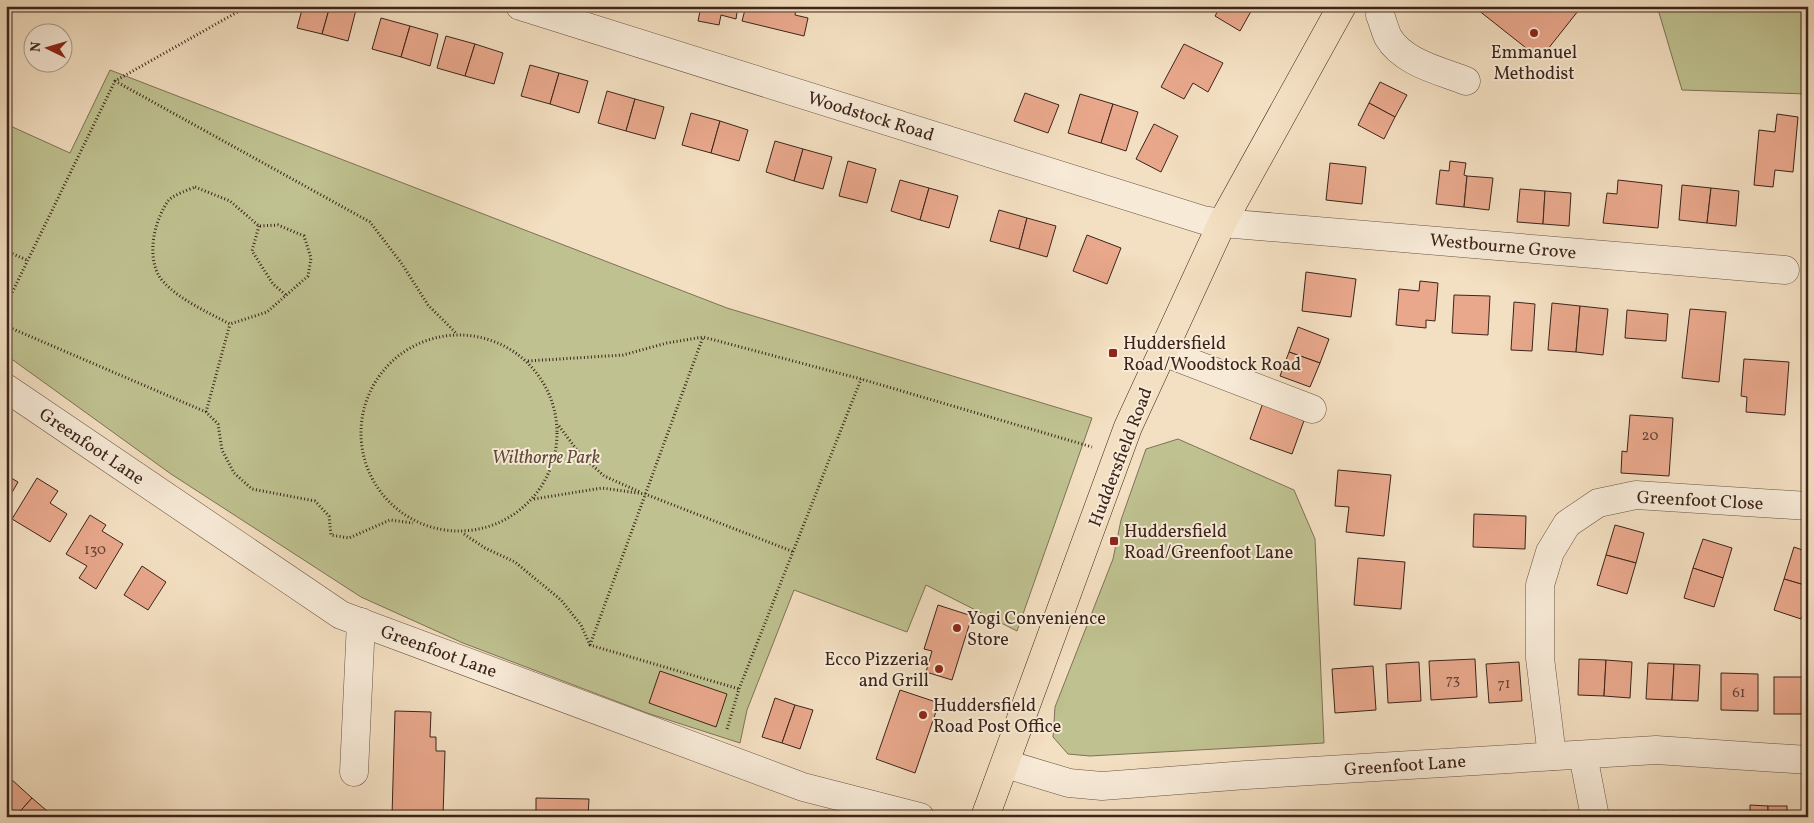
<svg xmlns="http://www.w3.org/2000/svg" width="1814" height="823" font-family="Vollkorn,serif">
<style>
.green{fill:#bfc190;stroke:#7e7256}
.building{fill:#e9a88c;stroke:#3c241b}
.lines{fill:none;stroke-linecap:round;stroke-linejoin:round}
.minor-casing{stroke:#6a5344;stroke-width:29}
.highway-casing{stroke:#3c241b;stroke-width:29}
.path{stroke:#3c241b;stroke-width:3;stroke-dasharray:1 2.5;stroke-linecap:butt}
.minor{stroke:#f7ead7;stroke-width:28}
.highway{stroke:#f3dfc1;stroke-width:28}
.poi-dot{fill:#8f2418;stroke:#f7ead7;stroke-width:2}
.labels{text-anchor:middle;stroke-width:4;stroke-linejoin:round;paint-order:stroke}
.number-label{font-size:15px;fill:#674537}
.poi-label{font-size:18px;fill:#3c241b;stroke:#f7ead7;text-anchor:start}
.street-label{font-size:18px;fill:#3c241b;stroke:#f7ead7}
.park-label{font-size:18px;font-style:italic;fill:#5d4b38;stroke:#f7ead7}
</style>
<rect width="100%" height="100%" fill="#f3dfc1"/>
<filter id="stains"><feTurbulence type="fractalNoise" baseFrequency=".004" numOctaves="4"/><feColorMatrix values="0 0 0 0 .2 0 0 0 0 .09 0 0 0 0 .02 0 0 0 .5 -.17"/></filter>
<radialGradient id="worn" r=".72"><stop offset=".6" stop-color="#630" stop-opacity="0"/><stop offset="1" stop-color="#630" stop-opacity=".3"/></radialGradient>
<g class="green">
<polygon points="1657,6 1808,6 1808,94 1682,90"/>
<polygon points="110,70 727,308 1092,418 1017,631 926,585 907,632 794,590 747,710 740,743 647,713 463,643 361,597 171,474 6,355 6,124 70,153"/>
<polygon points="1178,439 1294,490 1315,539 1324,743 1090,756 1068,754 1053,737 1055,707 1113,559 1121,520 1146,449"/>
</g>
<g class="building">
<polygon points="303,6 330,6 322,34 297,28"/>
<polygon points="330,6 357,6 348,41 322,34"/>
<polygon points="689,6 738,6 736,19 721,15 719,25 698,21 700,11 688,8"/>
<polygon points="746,6 797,6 795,15 808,18 804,36 742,21"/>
<polygon points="1218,6 1254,6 1240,31 1215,16 1220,7"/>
<polygon points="1473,6 1582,6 1540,59"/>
<polygon points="381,18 410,26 401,57 372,49"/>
<polygon points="410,26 438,34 430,66 401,57"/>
<polygon points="446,36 475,44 465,76 437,68"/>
<polygon points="475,44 503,53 494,84 465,76"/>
<polygon points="1184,44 1223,63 1208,92 1193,83 1184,99 1161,87"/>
<polygon points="530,65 559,73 550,104 521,96"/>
<polygon points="559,73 588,81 579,113 550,104"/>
<polygon points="1380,82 1407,95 1395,117 1369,103"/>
<polygon points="607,91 635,99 626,131 598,123"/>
<polygon points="1025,93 1059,105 1048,133 1014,121"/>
<polygon points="1080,94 1113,104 1101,143 1068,133"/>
<polygon points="635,99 664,107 655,139 626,131"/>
<polygon points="1369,103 1395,117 1384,139 1358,125"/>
<polygon points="1113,104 1138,112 1126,151 1101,143"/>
<polygon points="691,113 720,121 711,153 682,145"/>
<polygon points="1777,114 1798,117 1793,172 1775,170 1773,187 1754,185 1759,130 1775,132"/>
<polygon points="720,121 748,130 739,161 711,153"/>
<polygon points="1154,124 1178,136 1161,172 1136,159"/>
<polygon points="775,141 803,149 794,181 766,172"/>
<polygon points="803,149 832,157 823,189 794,181"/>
<polygon points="848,161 876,169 867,203 839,196"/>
<polygon points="1450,161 1466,163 1464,175 1467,176 1464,207 1436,204 1440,170 1449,171"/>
<polygon points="1330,163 1366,167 1362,204 1326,200"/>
<polygon points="1467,176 1493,178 1489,210 1464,207"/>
<polygon points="900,180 929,188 920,220 891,211"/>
<polygon points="1618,180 1662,185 1658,228 1603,223 1607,193 1617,194"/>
<polygon points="1682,185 1711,188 1707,223 1679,220"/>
<polygon points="929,188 958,196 949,228 920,220"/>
<polygon points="1711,188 1739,191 1736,226 1707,223"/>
<polygon points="1520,189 1545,191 1543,224 1517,222"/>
<polygon points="1545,191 1571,193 1569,226 1543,224"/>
<polygon points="999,210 1027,218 1019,249 990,241"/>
<polygon points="1027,218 1056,226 1047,257 1019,249"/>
<polygon points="1087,235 1121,248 1107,284 1073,271"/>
<polygon points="1306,272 1356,279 1351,317 1302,311"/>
<polygon points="1420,281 1438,283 1435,321 1426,320 1426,328 1396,325 1399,289 1419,291"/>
<polygon points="1454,295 1490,296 1488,335 1452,333"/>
<polygon points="1514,302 1535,304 1532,351 1511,350"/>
<polygon points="1552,303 1580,306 1576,352 1548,350"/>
<polygon points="1580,306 1608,309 1603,355 1576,352"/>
<polygon points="1690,309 1726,312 1719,382 1682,378"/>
<polygon points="1627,310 1668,314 1666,341 1625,338"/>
<polygon points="1298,327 1329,339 1320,363 1289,352"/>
<polygon points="1289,352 1320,363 1310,387 1280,376"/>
<polygon points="1744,359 1789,362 1785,415 1746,412 1747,397 1741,396"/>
<polygon points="1264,400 1306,415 1292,454 1250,439"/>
<polygon points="1630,415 1673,418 1669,476 1621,473 1622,451 1627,452"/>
<polygon points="1338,470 1391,475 1384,536 1346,532 1349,507 1335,506"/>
<polygon points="6,475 18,482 6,503"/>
<polygon points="37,478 58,491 50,503 67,514 50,542 12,519"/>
<polygon points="1474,514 1526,516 1525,549 1473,547"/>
<polygon points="90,515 106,525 102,531 123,544 96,589 79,578 87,566 66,554"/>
<polygon points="1615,525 1644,533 1636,563 1606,555"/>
<polygon points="1703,539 1732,548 1723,578 1693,568"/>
<polygon points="1794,547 1808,552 1808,586 1784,579"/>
<polygon points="1606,555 1636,563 1627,594 1597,585"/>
<polygon points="1358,558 1405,562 1401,609 1354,605"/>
<polygon points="142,566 166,582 148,610 124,595"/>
<polygon points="1693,568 1723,578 1714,607 1684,598"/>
<polygon points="1784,579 1808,586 1808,600 1801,619 1774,610"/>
<polygon points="938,605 972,616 952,680 926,672 932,651 924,649"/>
<polygon points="1475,659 1477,697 1431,700 1429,661"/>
<polygon points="1579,659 1606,660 1604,696 1578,695"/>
<polygon points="1606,660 1632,662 1630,698 1604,696"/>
<polygon points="1419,662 1421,701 1388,703 1386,664"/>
<polygon points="1519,662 1522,701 1489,703 1486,664"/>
<polygon points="1648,663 1674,664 1672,700 1646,699"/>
<polygon points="1674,664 1700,665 1698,701 1672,700"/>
<polygon points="1373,666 1376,710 1335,713 1332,669"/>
<polygon points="660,671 727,694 716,727 649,703"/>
<polygon points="1721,673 1758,674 1758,711 1721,710"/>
<rect x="1774" y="677" width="34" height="37"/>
<polygon points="900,690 939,703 915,773 876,759"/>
<polygon points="775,698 795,705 782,743 762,737"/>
<polygon points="795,705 813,710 800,749 782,743"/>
<polygon points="395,711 431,712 430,737 436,737 436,751 445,751 443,817 377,817 392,816"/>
<polygon points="11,779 32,798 15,817 7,817 6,784"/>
<polygon points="32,798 53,816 53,817 15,817"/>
<polygon points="536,798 589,799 588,817 536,817"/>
<polygon points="1750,805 1768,806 1768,817 1750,817"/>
<rect x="1768" y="806" width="19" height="11"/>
<polygon points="1546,811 1547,817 1520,817 1520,813"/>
<polygon points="1674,811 1675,817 1638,817"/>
<polygon points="1520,813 1520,817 1494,817 1494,816"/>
</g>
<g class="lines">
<g class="minor-casing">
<g id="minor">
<polyline points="520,6 1203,220 1222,223 1785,270"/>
<path d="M1380,15C1383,22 1385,31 1388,37C1403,63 1441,71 1466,81"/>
<polyline points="1163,352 1312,409"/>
<polyline points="6,388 341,615 803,787 920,817"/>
<polyline points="1583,755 1595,817"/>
<polyline points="1552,756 1540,658 1540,585 1550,552 1567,524 1598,503 1636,495 1808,506"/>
<polyline points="1006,764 1069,783 1102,786 1246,775 1656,750 1808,760"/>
<polyline points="354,772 361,622"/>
</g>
</g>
<g class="highway-casing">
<polyline id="highway" points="985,817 1128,427 1222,223 1342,6"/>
</g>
<g class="path">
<polyline points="115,81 370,222 402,264 428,305 457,334"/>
<path d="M195,187L230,201L259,226L278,225L304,236L311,258L308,276L267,312L230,324C209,313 169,295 158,274C147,252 155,220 168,201C173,195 188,190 195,187Z"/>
<polyline points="259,226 252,251 273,284 287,296"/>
<polyline points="6,251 27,260"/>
<polyline points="6,305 115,81 248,6"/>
<polyline points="6,326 206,412 218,424 222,450 234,473 252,489 315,501 329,516 331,535 349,538 390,520 413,523"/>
<circle cx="459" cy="433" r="98"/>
<polyline points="528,361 623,355 667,343 703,337 861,379 1092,447"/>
<polyline points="206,412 230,324"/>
<polyline points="559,426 580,454 604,476 640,492"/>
<polyline points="534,499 602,488 645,494 794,552"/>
<polyline points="464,534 485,548 515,562 561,600 581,625 590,645 739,689"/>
<polyline points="590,645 703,337"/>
<polyline points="727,729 739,689 861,379"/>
</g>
<use href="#minor" class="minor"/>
<use href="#highway" class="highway"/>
</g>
<g class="poi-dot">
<circle cx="1534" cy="33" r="5"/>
<rect x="1108" y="348" width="10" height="10" rx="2.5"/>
<rect x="1109" y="536" width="10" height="10" rx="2.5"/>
<circle cx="957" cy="628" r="5"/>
<circle cx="939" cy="669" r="5"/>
<circle cx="923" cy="715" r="5"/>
</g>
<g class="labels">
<g class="number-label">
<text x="1650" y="440">20</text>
<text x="95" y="554">130</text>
<text x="1453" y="684">73</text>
<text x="1504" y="688">71</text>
<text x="1739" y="697">61</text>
</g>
<g class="poi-label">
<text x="1534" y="58" text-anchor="middle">Emmanuel<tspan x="1534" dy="21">Methodist</tspan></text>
<text x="1123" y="349">Huddersfield<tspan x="1123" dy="21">Road/Woodstock Road</tspan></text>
<text x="1124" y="537">Huddersfield<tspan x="1124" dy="21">Road/Greenfoot Lane</tspan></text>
<text x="967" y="624">Yogi Convenience<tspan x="967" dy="21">Store</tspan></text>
<text x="929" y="665" text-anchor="end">Ecco Pizzeria<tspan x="929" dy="21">and Grill</tspan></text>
<text x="933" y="711">Huddersfield<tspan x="933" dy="21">Road Post Office</tspan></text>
</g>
<g class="street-label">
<text transform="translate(871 116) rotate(17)" y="6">Woodstock Road</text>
<text transform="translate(1503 246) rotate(5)" y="6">Westbourne Grove</text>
<text transform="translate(92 446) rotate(34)" y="6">Greenfoot Lane</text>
<text transform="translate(1120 457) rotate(-69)" y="6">Huddersfield Road</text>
<text transform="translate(1700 500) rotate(3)" y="6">Greenfoot Close</text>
<text transform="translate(439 651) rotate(20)" y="6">Greenfoot Lane</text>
<text transform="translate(1405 765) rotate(-4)" y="6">Greenfoot Lane</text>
</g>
<g class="park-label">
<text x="546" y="463">Wilthorpe Park</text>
</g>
</g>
<rect width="1814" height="823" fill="none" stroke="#f3dfc1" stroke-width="25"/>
<rect x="8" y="8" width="1799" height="808" fill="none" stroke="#3c241b" stroke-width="2.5"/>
<rect x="12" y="12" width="1789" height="798" fill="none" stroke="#3c241b"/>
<g transform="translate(48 48) rotate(275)"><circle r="24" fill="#f7ead7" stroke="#ac9b8c"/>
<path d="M0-4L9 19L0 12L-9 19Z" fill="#8f2418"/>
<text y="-8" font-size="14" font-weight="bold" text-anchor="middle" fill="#3c241b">N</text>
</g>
<rect width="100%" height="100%" filter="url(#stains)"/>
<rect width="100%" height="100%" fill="url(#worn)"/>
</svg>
